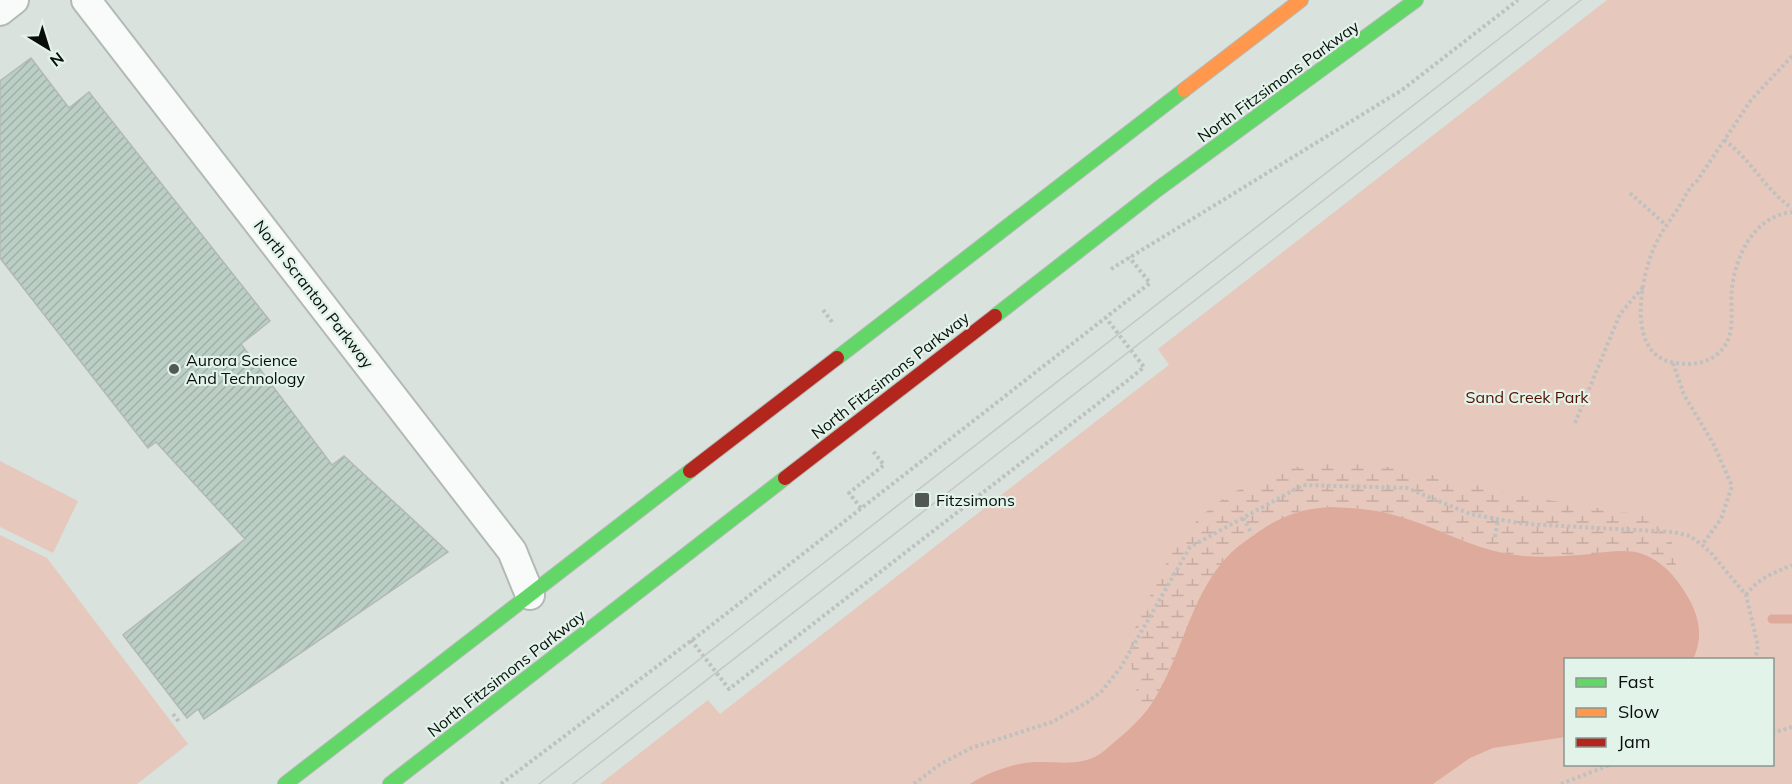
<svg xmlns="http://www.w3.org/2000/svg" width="1792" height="784" font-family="Mulish,sans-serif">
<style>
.green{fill:#e7c8bd;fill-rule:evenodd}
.wetland{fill:url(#wetland-marsh)}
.water{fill:#deaa9b}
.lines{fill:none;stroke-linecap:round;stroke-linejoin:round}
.stream{stroke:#deaa9b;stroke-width:9}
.building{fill:url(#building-hatch);stroke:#b2b9b5;stroke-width:1.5}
.street-casing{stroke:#b3bab6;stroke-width:32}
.fast-casing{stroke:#b3bab6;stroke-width:16}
.slow-casing{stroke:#b3bab6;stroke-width:16}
.jam-casing{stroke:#b3bab6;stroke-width:16}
.path{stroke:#bec1bf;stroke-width:4;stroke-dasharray:3 3;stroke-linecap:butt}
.street{stroke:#f9fbfa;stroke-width:28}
.fast{stroke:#63d668;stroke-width:14}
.slow{stroke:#ff974d;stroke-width:14}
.jam{stroke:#b3261e;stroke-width:14}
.tram{stroke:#c5c8c7;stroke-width:1.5}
.poi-dot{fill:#525854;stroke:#e2f3e9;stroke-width:2}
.labels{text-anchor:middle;stroke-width:4.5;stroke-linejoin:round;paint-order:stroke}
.street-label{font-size:16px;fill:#090e0b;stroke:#e2f3e9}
.poi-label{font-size:16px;fill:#090e0b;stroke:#e2f3e9;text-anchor:start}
.park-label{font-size:16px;fill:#551001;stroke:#e2f3e9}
</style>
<defs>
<pattern id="wetland-marsh" width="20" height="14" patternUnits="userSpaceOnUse" patternTransform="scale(1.5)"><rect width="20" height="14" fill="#e7c8bd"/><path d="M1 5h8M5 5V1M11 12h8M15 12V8" fill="none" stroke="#c5aba1"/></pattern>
<pattern id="building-hatch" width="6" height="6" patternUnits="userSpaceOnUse" patternTransform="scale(1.5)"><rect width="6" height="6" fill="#bccfc5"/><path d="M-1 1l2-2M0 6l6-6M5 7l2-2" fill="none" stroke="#a0b1a8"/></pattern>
</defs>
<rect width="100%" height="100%" fill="#d9e2dd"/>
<g class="green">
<path d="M1607,0H1792V784H600L708,700L720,714L1135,391L1169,365L1158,349ZM1566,660H1772V764H1566Z"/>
<polygon points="0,461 78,501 53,553 0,527"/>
<polygon points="0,535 47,558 188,744 137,784 0,784"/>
</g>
<path class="wetland" d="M1341,464L1373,465L1406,469L1523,496L1655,517L1664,521L1669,527L1679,582C1669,572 1648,555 1634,552C1621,550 1606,553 1593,554C1568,556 1542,558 1516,555C1492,553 1470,542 1447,534C1413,520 1379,509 1342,507C1331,507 1317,506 1306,509C1296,512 1286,518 1277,523C1247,536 1223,557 1207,585C1182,627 1176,678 1142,715C1139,696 1128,663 1130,647C1132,630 1143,612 1150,596C1177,537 1202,502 1265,478C1279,473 1293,467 1308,465C1319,464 1330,465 1341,464Z"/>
<path class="water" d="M1330,507C1352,508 1375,509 1397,516C1435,526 1470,548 1509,554C1536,559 1564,556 1591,554C1608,552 1628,548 1645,555C1664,562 1680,582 1689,599C1700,619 1703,639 1693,659L1566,660L1565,737L1493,748L1470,758L1433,784H970C985,774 1007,766 1025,763C1052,759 1081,770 1104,751C1120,737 1140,722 1152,703C1182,657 1189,599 1226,558C1234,549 1244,542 1254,535C1279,517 1299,509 1330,507Z"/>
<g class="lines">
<polyline class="stream" points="1772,619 1792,619"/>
</g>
<polygon class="building" points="31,58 69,108 89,92 270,321 241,344 332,465 344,456 448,552 204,719 198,709 187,718 123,635 245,539 156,442 148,448 0,258 0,81"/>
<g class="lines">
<g class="street-casing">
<g id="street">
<polyline points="86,0 512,551 530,595"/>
<polyline points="0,11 14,0"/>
</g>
</g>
<g class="fast-casing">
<g id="fast">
<polyline points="995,316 1158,189 1416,0"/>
<polyline points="837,358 1184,90"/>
<polyline points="285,784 690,471"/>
<polyline points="390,784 785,478"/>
</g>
</g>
<g class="slow-casing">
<polyline id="slow" points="1184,90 1301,0"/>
</g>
<g class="jam-casing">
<g id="jam">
<polyline points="690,471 837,358"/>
<polyline points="785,478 995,316"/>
</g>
</g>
<g class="path">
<path d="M1792,56L1751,100L1697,181C1688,188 1685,197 1679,207C1670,221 1659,234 1653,250C1640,282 1626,357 1676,363C1689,365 1704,364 1715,356C1739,338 1729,313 1732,288C1736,254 1755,216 1792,212"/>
<path d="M1724,140C1751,159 1765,190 1792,208"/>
<polyline points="1630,193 1666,225"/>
<polyline points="1111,269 1402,90 1518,0"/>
<polyline points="823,310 833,323"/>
<polyline points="1673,363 1684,395 1713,443 1732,486 1721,519 1702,545"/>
<polyline points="1575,423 1620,314 1643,287"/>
<polyline points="861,508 849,493 884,465 872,450"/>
<polyline points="1243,518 1252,534"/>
<polyline points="1495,537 1498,519"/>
<path d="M1746,595C1758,578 1774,573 1792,565"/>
<polyline points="691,640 729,689 1127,381 1144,367 1106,318"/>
<polyline points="173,714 180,723"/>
<polyline points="1772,733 1792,727"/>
<polyline points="501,784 704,631 1150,283 1129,257"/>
<polyline points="914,784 939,765 971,748 1052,722 1086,703 1101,692 1121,667 1190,547 1303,485 1407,488 1470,514 1525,524 1673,532 1690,536 1702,545 1711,553 1746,595 1758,646 1755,660"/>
<polyline points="1561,784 1612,764"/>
</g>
<use href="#street" class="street"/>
<use href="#fast" class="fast"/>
<use href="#slow" class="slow"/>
<use href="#jam" class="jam"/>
<g class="tram">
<polyline points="539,784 1549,0"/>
<polyline points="573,784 1581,0"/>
</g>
</g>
<g class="poi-dot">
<circle cx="174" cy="369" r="6"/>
<rect x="914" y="492" width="16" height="16" rx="3"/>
</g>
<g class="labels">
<g class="street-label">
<text transform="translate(1278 81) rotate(-36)" y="6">North Fitzsimons Parkway</text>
<text transform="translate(314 294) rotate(52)" y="6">North Scranton Parkway</text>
<text transform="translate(890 375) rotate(-38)" y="6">North Fitzsimons Parkway</text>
<text transform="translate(506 673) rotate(-38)" y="6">North Fitzsimons Parkway</text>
</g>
<g class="poi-label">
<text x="186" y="366">Aurora Science<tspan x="186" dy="18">And Technology</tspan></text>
<text x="936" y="506">Fitzsimons</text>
</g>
<g class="park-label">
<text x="1527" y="403">Sand Creek Park</text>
</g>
</g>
<rect x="1564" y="658" width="210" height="108" fill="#e2f3e9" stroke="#8b9790" stroke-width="1.5"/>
<rect x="1576" y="678" width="30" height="9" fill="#63d668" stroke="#8b9790" stroke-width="1.5"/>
<text x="1618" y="688" font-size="18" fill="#090e0b">Fast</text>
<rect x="1576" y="708" width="30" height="9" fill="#ff974d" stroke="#8b9790" stroke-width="1.5"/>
<text x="1618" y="718" font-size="18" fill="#090e0b">Slow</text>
<rect x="1576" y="738" width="30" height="9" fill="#b3261e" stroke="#8b9790" stroke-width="1.5"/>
<text x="1618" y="748" font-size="18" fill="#090e0b">Jam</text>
<g transform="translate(48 48) rotate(142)" stroke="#e2f3e9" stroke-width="4.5" paint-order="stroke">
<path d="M0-4.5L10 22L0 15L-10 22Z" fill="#090e0b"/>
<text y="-9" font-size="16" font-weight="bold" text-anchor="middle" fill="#090e0b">N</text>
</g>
</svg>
